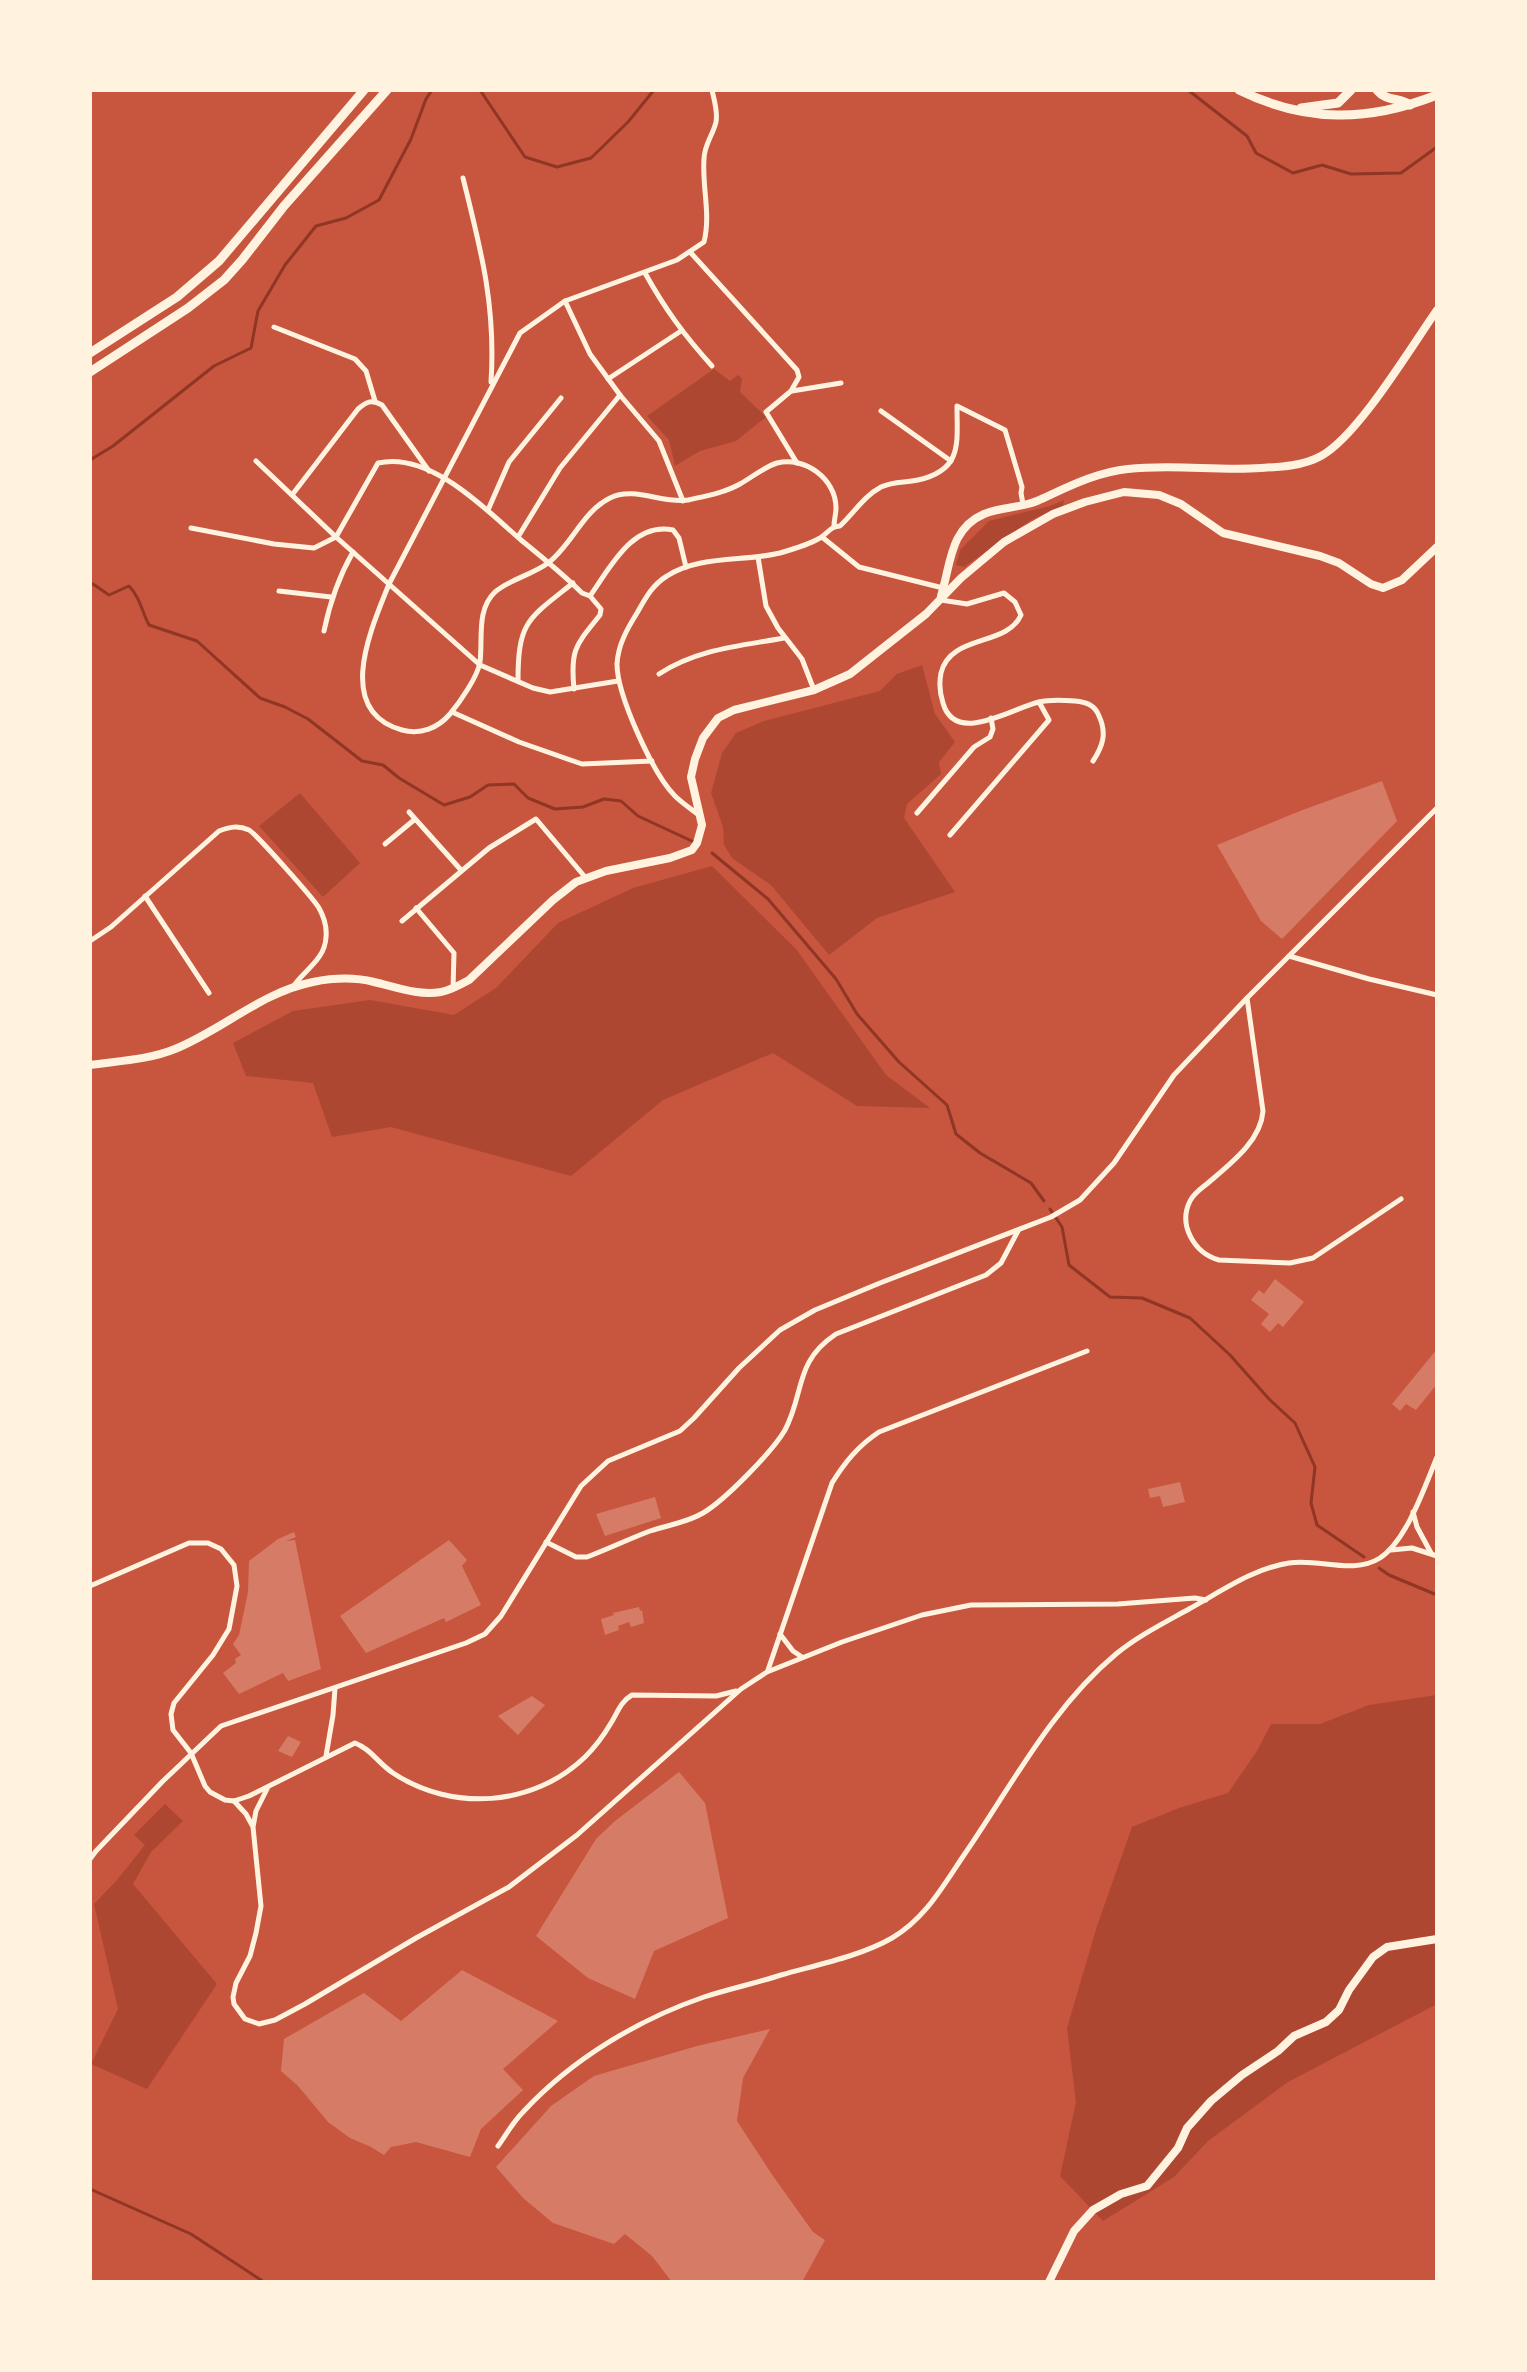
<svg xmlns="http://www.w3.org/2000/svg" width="1527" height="2372" font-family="Bitter,serif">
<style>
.green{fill:#ae4732}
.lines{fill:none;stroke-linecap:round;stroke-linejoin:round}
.stream{stroke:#8f3625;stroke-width:3}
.building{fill:#d67c66}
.minor{stroke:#fff3e0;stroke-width:5}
.secondary{stroke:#fff3e0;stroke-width:8}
.trunk{stroke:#fff3e0;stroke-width:9}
</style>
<rect width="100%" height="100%" fill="#c8553d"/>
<g class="green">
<polygon points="714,369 730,381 738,375 742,379 740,392 766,417 736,441 700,451 675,466 669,440 647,416"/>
<polygon points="1064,500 1063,506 1031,520 964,567 956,565 960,550 989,521 1050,506"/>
<polygon points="922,665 935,714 955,742 939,762 941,774 907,804 904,818 955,892 877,918 829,955 771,885 732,858 724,845 723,827 711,793 722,753 736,733 764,721 880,691 897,674"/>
<polygon points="300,793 360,863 323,897 259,826"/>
<polygon points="712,866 796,949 886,1075 930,1108 857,1106 773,1053 663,1100 571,1176 391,1127 332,1137 313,1083 246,1076 233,1043 293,1011 370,1000 454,1015 496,988 558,923 633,888"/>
<polygon points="1437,1695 1437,2004 1288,2082 1208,2141 1174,2177 1103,2221 1060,2176 1076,2102 1067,2028 1097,1926 1132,1827 1179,1808 1228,1793 1257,1751 1271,1724 1320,1724 1369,1705"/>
<polygon points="165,1804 183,1821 151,1852 133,1884 217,1984 147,2089 91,2064 118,2009 94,1904 117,1880 145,1845 134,1835"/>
</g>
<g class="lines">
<g class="stream">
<polyline points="480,90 525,157 557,167 591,158 628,122 654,90"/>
<polyline points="1188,90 1247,136 1256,153 1293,173 1322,165 1351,174 1401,173 1437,147"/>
<polyline points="90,460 113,446 214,366 251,348 258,311 285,265 316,226 346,218 379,200 411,139 426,99 432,90"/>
<path d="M90,584H93L109,595L129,586C141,599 141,610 149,625L197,641L260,698L285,707L308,719L362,761L383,765L399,778L444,805L470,797L488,785L514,784L528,798L555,809L583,807L604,799L621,801L638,816L694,842"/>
<polyline points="712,853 768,899 836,979 857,1014 899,1062 947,1105 956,1134 980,1153 1031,1183 1044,1201"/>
<polyline points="1050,1209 1062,1227 1069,1265 1110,1297 1142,1298 1190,1318 1230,1355 1269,1399 1295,1423 1315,1467 1311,1503 1317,1525 1364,1557"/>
<polyline points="1379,1568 1389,1575 1437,1595"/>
<polyline points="90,2189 191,2234 264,2282"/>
</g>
</g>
<g class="building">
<polygon points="1382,781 1397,821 1282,939 1261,921 1217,845 1300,811"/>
<polygon points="1275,1279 1304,1302 1283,1327 1278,1323 1270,1332 1261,1324 1269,1314 1251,1300 1259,1290 1264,1294"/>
<polygon points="1437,1349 1437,1384 1416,1410 1406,1404 1400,1411 1392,1404"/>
<polygon points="1180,1482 1185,1502 1163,1507 1160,1496 1150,1498 1148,1489"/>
<polygon points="655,1497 661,1518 605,1536 596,1514"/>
<polygon points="294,1532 296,1537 286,1541 295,1540 321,1669 288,1681 283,1673 239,1694 223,1673 236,1663 235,1659 241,1655 233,1644 239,1635 248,1592 249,1561 278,1539"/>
<polygon points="449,1540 467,1560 462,1566 481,1605 446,1622 444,1618 366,1653 340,1616"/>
<polygon points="639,1607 640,1611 642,1610 644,1623 631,1627 629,1622 618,1626 619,1630 605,1635 601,1619 614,1615 613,1613"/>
<polygon points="532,1696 545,1705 518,1735 498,1716"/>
<polygon points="288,1736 301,1742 292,1757 278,1751"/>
<polygon points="679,1772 705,1803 728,1918 654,1951 635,1999 588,1978 536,1936 596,1839 615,1821"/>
<polygon points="462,1970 558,2021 503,2069 523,2090 481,2129 470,2157 416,2142 391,2147 384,2155 371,2147 350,2138 328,2122 298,2086 281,2071 284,2039 364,1993 401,2021"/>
<polygon points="770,2029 743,2078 737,2121 773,2176 813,2232 825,2240 802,2282 672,2282 652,2256 625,2234 614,2244 553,2223 523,2198 496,2167 551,2106 594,2076 697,2046"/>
</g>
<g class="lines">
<g class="minor">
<path d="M712,90C714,100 718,111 716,122C713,135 704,145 704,159C702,188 711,214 704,242L677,260L565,301L520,333L389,584C372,627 333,711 402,730C421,735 438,728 450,714C460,702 478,676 480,662C483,639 476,610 495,592C510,579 532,575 548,563C571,546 583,511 610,498C634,486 663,504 688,500C706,496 724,493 740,484C751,478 764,467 777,463C805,456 836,479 836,508C836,514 834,520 834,526"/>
<path d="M463,178C481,250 496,306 491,382"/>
<polyline points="691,253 797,370 799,377 791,391 766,412 797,463"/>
<path d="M645,273C665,309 684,335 712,366"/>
<polyline points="565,301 590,354 620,395 659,441 683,501"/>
<polyline points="274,327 355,359 366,371 375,401"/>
<polyline points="608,379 681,331"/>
<polyline points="792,391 841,383"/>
<polyline points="881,411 951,461"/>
<polyline points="256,461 336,537 480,665 533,688 550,692 618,681"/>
<path d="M292,495L358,409C366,402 371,399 382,405L429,471"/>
<polyline points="488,510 509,462 561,398"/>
<path d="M191,528L274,544L314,548L336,537L378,463C430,451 485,509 521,540C542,557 563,574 582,593L590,596L601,609L600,615C576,645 570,649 574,689"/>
<polyline points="518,537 560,468 620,395"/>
<polyline points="822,537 859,567 943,588"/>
<polyline points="758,557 766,606 778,628 802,659 814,690"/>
<polyline points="279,591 331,597"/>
<path d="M590,596C610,568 632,522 673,530L679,538L686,567"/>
<path d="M941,600L967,604L1004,593L1015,602L1021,615C1007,647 950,634 941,673C939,683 940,694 943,703C955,746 1012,708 1039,702C1051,699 1063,700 1075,701C1086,702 1095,705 1099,716C1107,733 1103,746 1093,761"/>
<path d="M324,631C330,602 338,578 353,552"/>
<path d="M659,674C697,649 740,646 784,638"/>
<path d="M518,681C518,621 528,619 573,583"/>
<polyline points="452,712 519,742 582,764 652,761"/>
<polyline points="409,812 461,870"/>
<polyline points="917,813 974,747 990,737 993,729 991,718"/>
<path d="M699,815C691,809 682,803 675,796C653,774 617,695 617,664C618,645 627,629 637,613C645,599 652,585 667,576C700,555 743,562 780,553C794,549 808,545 820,538C828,533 831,526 840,526C854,513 864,496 881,487C894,481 905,483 918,480C963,470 957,443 957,406L1005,430L1022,487L1021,493L1023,504"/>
<polyline points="950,835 1049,720 1039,702"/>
<polyline points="385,844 414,820"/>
<polyline points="145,896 209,993"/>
<polyline points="416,908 454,953 453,989"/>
<polyline points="402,921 489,848 536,819 585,877"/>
<path d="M90,941L111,927L219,831C229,827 238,825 249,830C257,835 313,898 319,908C324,917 327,927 326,937C325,960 304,970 293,987"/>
<polyline points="1289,956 1369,979 1437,995"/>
<path d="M1247,998L1263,1111C1261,1141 1230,1164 1208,1183C1202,1188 1194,1193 1190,1201C1178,1225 1194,1253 1219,1260L1290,1263L1313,1258L1401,1199"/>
<polyline points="1413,1512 1417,1527 1431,1553"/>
<path d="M546,1542L576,1557H587C608,1549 629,1539 650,1531C668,1525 686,1523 703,1513C725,1500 772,1452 785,1430C805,1392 794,1362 836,1334L986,1275L1001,1263L1018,1231"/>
<polyline points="1391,1550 1412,1548 1437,1556"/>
<path d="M90,1586L189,1543H208L221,1549L234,1565L237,1586L229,1629L213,1655L174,1703L171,1714L173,1730L191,1753L205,1786L210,1792L225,1800L234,1801L249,1796L355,1743C371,1749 378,1763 393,1773C452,1812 533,1807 585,1757C595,1747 604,1735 611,1723C618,1712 620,1702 632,1695L716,1696L736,1691"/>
<polyline points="780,1634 793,1651 802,1657"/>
<path d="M768,1670L832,1483C845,1462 858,1446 879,1432L1087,1351"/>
<polyline points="326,1756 333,1715 335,1688"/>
<polyline points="267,1789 256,1811 253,1827 261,1906 256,1933 250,1956 236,1983 233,1997 234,2004 245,2019 259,2024 275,2020 305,2004 416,1938 509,1887 577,1835 741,1689 767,1672 842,1642 922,1615 971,1605 1118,1604 1195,1598 1206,1600"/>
<polyline points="234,1801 246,1814 252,1825"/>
<polyline points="90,1859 96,1851 163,1781 221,1726 466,1643 485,1634 501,1616 581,1486 608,1461 680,1431 694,1418 739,1368 780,1330 815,1310 880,1283 1051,1217 1080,1200 1114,1163 1174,1075 1247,998 1437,808"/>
<path d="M498,2146C506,2135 513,2122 523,2112C571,2060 637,2020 704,1997C729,1989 756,1983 781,1975C816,1965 861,1956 892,1938C925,1919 943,1886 964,1855C1011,1787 1051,1708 1116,1654C1138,1636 1164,1623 1189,1609C1222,1591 1252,1569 1289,1563C1319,1558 1353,1575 1380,1558C1407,1540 1425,1486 1437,1457"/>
</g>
<g class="secondary">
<path d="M941,596C951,565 949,529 984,514C1001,507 1020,508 1037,501C1066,488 1096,472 1128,469C1172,464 1217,471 1261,468C1281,467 1303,466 1321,456C1358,436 1411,347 1437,310"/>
<path d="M90,1065C118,1061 148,1060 175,1049C222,1030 262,992 313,982C333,978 354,977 374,982C396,987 418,996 441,992C451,990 460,985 469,980L553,900L576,882L606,871L670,858L692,850L697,843L702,825L691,777L695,759L703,738L718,718L734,710L814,690L850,674L926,614L961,578L1004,542L1053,514L1085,502L1124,492L1159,495L1181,504L1223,533L1320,556L1339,563L1371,584L1383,588L1402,580L1437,547"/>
<polyline points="1049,2282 1074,2231 1093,2210 1121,2194 1147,2186 1178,2148 1187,2128 1211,2101 1242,2075 1278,2051 1294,2036 1326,2022 1339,2010 1349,1990 1373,1957 1387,1947 1437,1939"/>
</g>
<g class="trunk">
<path d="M1239,90C1306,123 1368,122 1437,95"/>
<path d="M1377,90C1387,102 1399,97 1410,105"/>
<polyline points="1301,108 1338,103 1351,90"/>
<polyline points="90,353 177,297 219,261 364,90"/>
<polyline points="90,372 188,308 224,280 242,260 284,206 387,90"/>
</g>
</g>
<rect width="1527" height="2372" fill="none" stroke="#fff3e0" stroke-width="184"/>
</svg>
